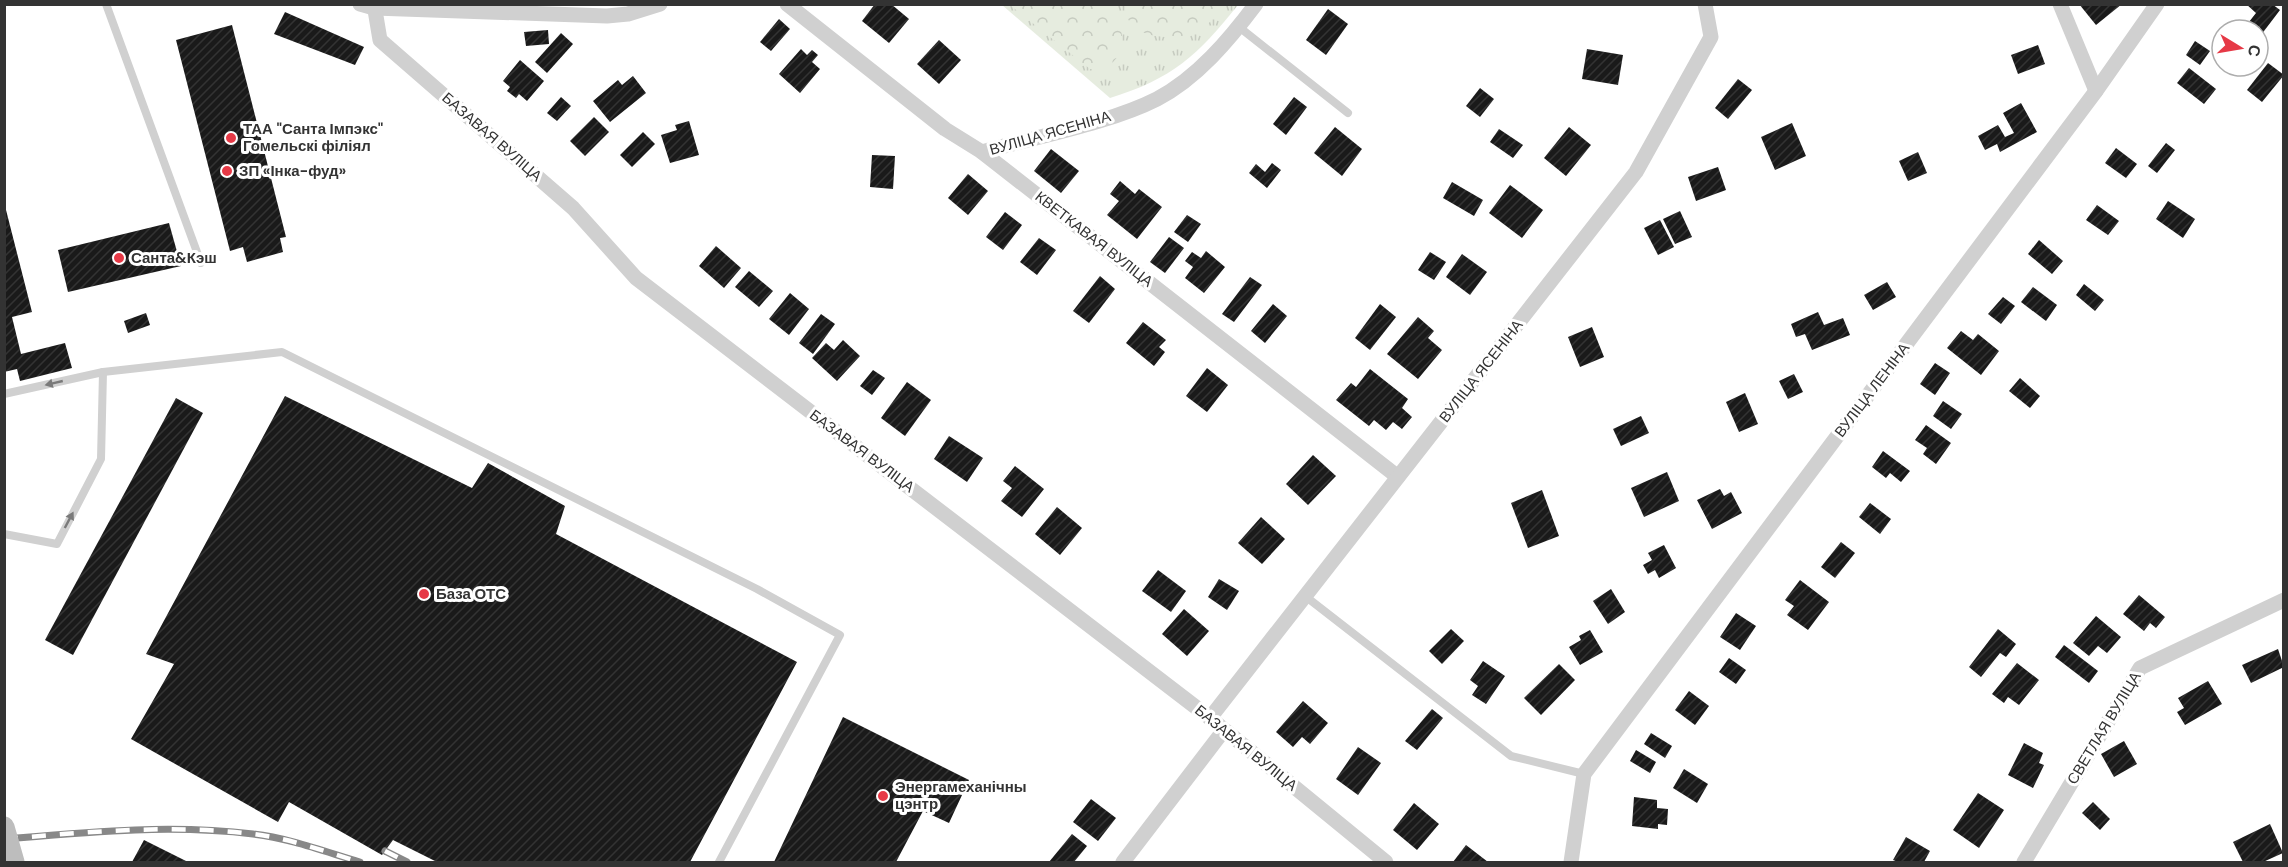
<svg xmlns="http://www.w3.org/2000/svg" width="2288" height="867" font-family="'DM Sans',sans-serif">
<style>
.grass{fill:url(#grass-tufts)}
.forest{fill:url(#forest-crowns)}
.building{fill:url(#building-hatch)}
.lines{fill:none;stroke-linecap:round;stroke-linejoin:round}
.lane{stroke:#d0d0d0;stroke-width:8}
.street{stroke:#d0d0d0;stroke-width:15}
.rail-casing{stroke:#888;stroke-width:7}
.rail{stroke:#fff;stroke-width:4.5;stroke-dasharray:14;stroke-linecap:butt}
.secondary-bridge{stroke:#bdbdbd;stroke-width:21}
.oneway{fill:#7a7a7a}
.poi-dot{fill:#e63946;stroke:#fff;stroke-width:2}
.labels{text-anchor:middle;stroke-width:6;stroke-linejoin:round;paint-order:stroke}
.poi-label{font-size:15px;font-weight:bold;fill:#333;stroke:#fff;text-anchor:start}
.street-label{font-size:15px;fill:#333;stroke:#fff}
</style>
<defs>
<pattern id="grass-tufts" width="24" height="20" patternUnits="userSpaceOnUse" patternTransform="scale(1.5)"><rect width="24" height="20" fill="#e6ecdf"/><path d="M3 7l-1-3M5 7V3M7 7l1-3M15 17l-1-3M17 17v-4M19 17l1-3" fill="none" stroke="#c6cbc0"/></pattern>
<pattern id="forest-crowns" width="20" height="18" patternUnits="userSpaceOnUse" patternTransform="scale(1.5)"><rect width="20" height="18" fill="#e6ecdf"/><path d="M2 6a3 3 0 1 1 6 0M12 15a3 3 0 1 1 6 0" fill="none" stroke="#c6cbc0"/></pattern>
<pattern id="building-hatch" width="6" height="6" patternUnits="userSpaceOnUse" patternTransform="scale(1.5)"><rect width="6" height="6" fill="#1a1a1a"/><path d="M-1 1l2-2M0 6l6-6M5 7l2-2" fill="none" stroke="#333"/></pattern>
</defs>
<rect width="100%" height="100%" fill="#fff"/>
<path class="grass" d="M1002,5H1238C1198,55 1172,79 1110,98Z"/>
<g class="forest">
<path d="M1125,4H1222V5C1216,15 1208,27 1196,32C1172,42 1123,39 1125,4Z"/>
<path d="M1010,5H1103C1106,14 1117,18 1120,27C1128,49 1113,73 1090,69Z"/>
</g>
<g class="building">
<polygon points="875,4 891,4 909,19 889,43 862,21"/>
<polygon points="2079,4 2122,4 2096,25"/>
<polygon points="2246,4 2272,4 2280,10 2258,39 2258,30 2245,27 2256,13"/>
<polygon points="1328,9 1348,24 1326,55 1306,40"/>
<polygon points="285,12 364,47 355,65 274,34"/>
<polygon points="779,19 790,29 771,51 760,42"/>
<polygon points="232,25 286,237 280,238 283,252 247,262 243,247 230,251 176,40"/>
<polygon points="548,30 549,44 526,46 524,32"/>
<polygon points="561,33 573,44 547,73 535,62"/>
<polygon points="939,40 961,60 939,84 917,64"/>
<polygon points="2195,41 2210,51 2200,65 2186,55"/>
<polygon points="2038,45 2045,64 2018,74 2011,55"/>
<polygon points="801,49 807,55 812,50 818,55 812,62 820,69 800,93 779,74"/>
<polygon points="1587,49 1623,55 1618,85 1582,79"/>
<polygon points="520,60 544,81 527,101 519,94 516,98 507,91 510,87 503,81"/>
<polygon points="2268,63 2284,75 2262,102 2247,90"/>
<polygon points="2189,68 2216,89 2204,104 2177,83"/>
<polygon points="633,76 646,93 610,122 593,101 618,80 622,85"/>
<polygon points="1738,79 1752,90 1728,119 1715,108"/>
<polygon points="1480,88 1494,99 1480,117 1466,106"/>
<polygon points="561,97 571,106 557,121 547,113"/>
<polygon points="1294,97 1307,107 1286,135 1273,124"/>
<polygon points="2021,103 2037,132 2000,152 1997,144 1985,150 1978,136 1998,125 2005,137 2014,133 2003,113"/>
<polygon points="594,117 609,132 585,156 570,141"/>
<polygon points="689,121 699,155 670,163 661,135 677,130 675,125"/>
<polygon points="1792,123 1806,156 1775,170 1761,137"/>
<polygon points="1335,127 1362,149 1342,176 1314,153"/>
<polygon points="1569,127 1591,145 1566,176 1544,158"/>
<polygon points="1499,129 1523,145 1513,158 1490,142"/>
<polygon points="643,132 655,144 632,167 620,155"/>
<polygon points="2166,143 2175,150 2157,173 2148,166"/>
<polygon points="2116,148 2137,164 2126,178 2105,163"/>
<polygon points="1051,149 1079,171 1061,193 1034,171"/>
<polygon points="1918,152 1927,173 1908,181 1899,161"/>
<polygon points="872,155 895,156 893,189 870,187"/>
<polygon points="1272,163 1281,170 1267,188 1249,173 1256,164 1265,172"/>
<polygon points="1718,167 1726,190 1696,201 1688,177"/>
<polygon points="968,174 988,191 968,215 948,198"/>
<polygon points="1120,181 1135,194 1139,189 1162,207 1137,239 1107,215 1119,201 1110,194"/>
<polygon points="1452,182 1483,200 1474,216 1443,198"/>
<polygon points="1510,185 1543,210 1522,238 1489,213"/>
<polygon points="2168,201 2195,219 2183,238 2156,219"/>
<polygon points="2097,205 2119,221 2108,235 2086,220"/>
<polygon points="5,206 32,312 12,317 21,354 65,343 72,368 20,381 17,369 4,372"/>
<polygon points="1680,211 1692,237 1675,244 1663,219"/>
<polygon points="1005,212 1022,225 1003,250 986,237"/>
<polygon points="1187,215 1201,224 1188,242 1174,232"/>
<polygon points="1660,220 1674,247 1658,255 1644,228"/>
<polygon points="169,223 181,266 68,292 58,250"/>
<polygon points="1169,237 1184,248 1165,273 1150,262"/>
<polygon points="1039,238 1056,250 1037,275 1020,262"/>
<polygon points="2039,240 2063,261 2052,274 2028,254"/>
<polygon points="716,246 741,268 724,288 699,266"/>
<polygon points="1206,251 1225,267 1204,293 1185,278 1193,267 1185,261 1192,252 1201,258"/>
<polygon points="1430,252 1446,262 1434,280 1418,270"/>
<polygon points="1462,254 1487,272 1470,295 1446,277"/>
<polygon points="749,271 773,291 759,307 735,287"/>
<polygon points="1100,276 1115,289 1089,323 1073,311"/>
<polygon points="1250,277 1262,285 1234,322 1222,314"/>
<polygon points="1887,282 1896,297 1873,310 1864,295"/>
<polygon points="2084,284 2104,300 2095,311 2076,295"/>
<polygon points="2033,287 2057,305 2046,321 2021,302"/>
<polygon points="790,293 809,309 789,335 769,319"/>
<polygon points="2003,297 2015,306 2001,324 1988,314"/>
<polygon points="1273,304 1287,316 1265,343 1251,331"/>
<polygon points="1380,304 1396,317 1370,350 1355,338"/>
<polygon points="1818,312 1824,325 1843,318 1850,335 1812,350 1805,334 1796,337 1791,324"/>
<polygon points="146,313 150,325 128,333 124,321"/>
<polygon points="821,314 835,324 813,354 799,343"/>
<polygon points="1418,317 1434,331 1428,338 1442,350 1418,379 1387,354"/>
<polygon points="1143,322 1166,340 1159,347 1165,352 1154,366 1126,343"/>
<polygon points="1592,327 1604,357 1580,367 1568,337"/>
<polygon points="1961,331 1973,340 1978,334 1999,351 1981,375 1947,348"/>
<polygon points="843,340 860,356 837,381 812,358 826,343 834,350"/>
<polygon points="1935,363 1950,373 1935,395 1920,384"/>
<polygon points="1207,368 1228,385 1207,412 1186,396"/>
<polygon points="1370,369 1408,399 1402,408 1412,417 1402,429 1393,422 1386,430 1374,420 1369,426 1336,400 1351,383 1356,387"/>
<polygon points="873,370 885,378 872,395 860,386"/>
<polygon points="1794,374 1803,392 1788,399 1779,381"/>
<polygon points="2020,378 2040,396 2030,408 2009,391"/>
<polygon points="907,382 931,400 905,436 881,418"/>
<polygon points="1745,393 1758,424 1739,432 1726,402"/>
<polygon points="285,396 472,488 488,463 565,506 556,534 797,662 690,862 437,862 393,840 382,855 289,802 278,822 131,739 174,664 146,654"/>
<polygon points="176,398 203,413 73,655 45,640"/>
<polygon points="1943,401 1962,414 1951,429 1933,416"/>
<polygon points="1641,416 1649,433 1621,446 1613,429"/>
<polygon points="1926,425 1951,443 1936,464 1923,454 1927,448 1915,440"/>
<polygon points="949,436 983,458 967,482 934,459"/>
<polygon points="1883,451 1910,471 1901,482 1890,473 1886,478 1872,467"/>
<polygon points="1313,455 1336,476 1308,505 1286,484"/>
<polygon points="1015,466 1044,489 1022,517 1001,501 1012,488 1003,481"/>
<polygon points="1667,472 1679,501 1644,517 1631,488"/>
<polygon points="1720,489 1724,496 1731,492 1742,513 1712,529 1697,500"/>
<polygon points="1542,490 1559,536 1528,548 1511,503"/>
<polygon points="1870,503 1891,519 1880,534 1859,517"/>
<polygon points="1057,507 1082,528 1060,555 1035,534"/>
<polygon points="1261,517 1285,539 1262,564 1238,543"/>
<polygon points="1841,542 1855,553 1835,578 1821,567"/>
<polygon points="1664,545 1676,568 1659,578 1655,570 1648,574 1643,565 1652,560 1648,553"/>
<polygon points="1158,570 1186,591 1171,612 1142,591"/>
<polygon points="1219,579 1239,591 1227,610 1208,597"/>
<polygon points="1800,580 1829,602 1808,630 1787,615 1794,606 1785,600"/>
<polygon points="1611,589 1625,612 1608,624 1593,601"/>
<polygon points="2139,595 2165,617 2156,628 2150,623 2144,631 2123,614"/>
<polygon points="1184,609 1209,631 1187,656 1162,634"/>
<polygon points="1736,613 1756,626 1740,650 1720,637"/>
<polygon points="2096,616 2121,637 2107,653 2098,646 2089,656 2073,643"/>
<polygon points="1451,629 1464,641 1442,664 1429,651"/>
<polygon points="1998,629 2016,644 2006,657 2000,653 1981,677 1969,667"/>
<polygon points="1590,630 1603,652 1580,665 1569,647 1581,640 1579,636"/>
<polygon points="2064,645 2098,671 2089,683 2055,657"/>
<polygon points="2278,649 2284,667 2251,683 2242,665"/>
<polygon points="1729,658 1746,670 1736,684 1719,672"/>
<polygon points="1483,661 1505,676 1486,704 1472,695 1478,686 1470,680"/>
<polygon points="2017,663 2039,680 2019,705 2008,697 2004,703 1992,694"/>
<polygon points="1559,664 1575,680 1541,715 1524,698"/>
<polygon points="2208,681 2222,704 2185,725 2177,712 2184,708 2178,698"/>
<polygon points="1689,691 1709,706 1695,725 1675,710"/>
<polygon points="1303,701 1328,723 1310,744 1302,737 1293,747 1276,732"/>
<polygon points="1432,709 1443,718 1417,750 1405,741"/>
<polygon points="843,717 969,780 949,823 923,811 896,862 774,862"/>
<polygon points="1651,733 1672,746 1665,758 1644,744"/>
<polygon points="2124,741 2137,764 2114,777 2101,754"/>
<polygon points="2024,743 2043,753 2039,763 2044,765 2033,788 2008,775"/>
<polygon points="1358,747 1381,763 1358,795 1336,779"/>
<polygon points="1636,750 1656,762 1650,773 1630,761"/>
<polygon points="1684,769 1708,784 1697,803 1673,788"/>
<polygon points="1978,793 2004,810 1979,848 1953,830"/>
<polygon points="1634,797 1657,800 1657,808 1668,809 1667,825 1658,824 1658,829 1632,826"/>
<polygon points="1091,799 1116,818 1098,841 1073,822"/>
<polygon points="2093,802 2110,819 2100,830 2082,813"/>
<polygon points="1414,803 1439,824 1417,850 1393,830"/>
<polygon points="2270,824 2283,853 2263,862 2243,862 2233,842"/>
<polygon points="1072,834 1087,846 1074,862 1049,862"/>
<polygon points="1906,837 1930,851 1924,862 1898,862 1893,860"/>
<polygon points="144,840 188,862 132,862"/>
<polygon points="1466,845 1488,862 1453,862"/>
</g>
<g class="lines">
<g class="lane">
<polyline points="106,4 201,263"/>
<polyline points="1239,27 1348,113"/>
<polyline points="4,394 103,372 282,352 757,589 840,635 719,862"/>
<polyline points="4,534 57,544 101,459 103,372"/>
<polyline points="1305,596 1511,756 1584,774"/>
</g>
<g class="street">
<polyline points="360,4 374,8 607,16 628,14 660,4"/>
<polyline points="374,4 380,40 573,208 636,278 1210,718 1386,862"/>
<polyline points="787,4 945,129 982,152 1398,477"/>
<polyline points="2060,4 2096,91"/>
<path d="M982,152C1035,137 1110,123 1157,99C1197,78 1229,40 1256,4"/>
<polyline points="1210,718 1636,172 1711,37 1705,4"/>
<polyline points="1123,862 1224,730"/>
<polyline points="1571,862 1584,774 2096,91 2157,4"/>
<polyline points="2024,862 2140,668 2284,600"/>
</g>
<g class="rail-casing">
<g id="rail">
<path d="M4,839C87,832 170,824 253,834C289,838 326,852 360,862"/>
<polyline points="385,851 407,862"/>
</g>
</g>
<use href="#rail" class="rail"/>
<polyline class="secondary-bridge" points="4,827 14,862"/>
</g>
<defs><path id="oneway-solid" d="M-6-.8H1V-3.2L6.5 0L1 3.2V.8H-6Z" transform="scale(1.5)"/></defs>
<g class="oneway">
<use href="#oneway-solid" transform="translate(54 383) rotate(167)"/>
<use href="#oneway-solid" transform="translate(69 520) rotate(-62)"/>
</g>
<g class="poi-dot">
<circle cx="231" cy="138" r="6"/>
<circle cx="227" cy="171" r="6"/>
<circle cx="119" cy="258" r="6"/>
<circle cx="424" cy="594" r="6"/>
<circle cx="883" cy="796" r="6"/>
</g>
<g class="labels">
<g class="poi-label">
<text x="243" y="134">ТАА "Санта Імпэкс"<tspan x="243" dy="17">Гомельскі філіял</tspan></text>
<text x="239" y="176">ЗП «Інка-фуд»</text>
<text x="131" y="263">Санта&amp;Кэш</text>
<text x="436" y="599">База ОТС</text>
<text x="895" y="792">Энергамеханічны<tspan x="895" dy="17">цэнтр</tspan></text>
</g>
<g class="street-label">
<text transform="translate(1050 133) rotate(-16)" y="5">ВУЛІЦА ЯСЕНІНА</text>
<text transform="translate(492 137) rotate(41)" y="5">БАЗАВАЯ ВУЛІЦА</text>
<text transform="translate(1094 239) rotate(38)" y="5">КВЕТКАВАЯ ВУЛІЦА</text>
<text transform="translate(1481 371) rotate(-52)" y="5">ВУЛІЦА ЯСЕНІНА</text>
<text transform="translate(1872 390) rotate(-53)" y="5">ВУЛІЦА ЛЕНІНА</text>
<text transform="translate(862 451) rotate(37)" y="5">БАЗАВАЯ ВУЛІЦА</text>
<text transform="translate(2104 728) rotate(-59)" y="5">СВЕТЛАЯ ВУЛІЦА</text>
<text transform="translate(1246 748) rotate(39)" y="5">БАЗАВАЯ ВУЛІЦА</text>
</g>
</g>
<rect width="2288" height="867" fill="none" stroke="#333333" stroke-width="12"/>
<g transform="translate(2240 48) rotate(101)"><circle r="28" fill="#ffffff" stroke="#adadad" stroke-width="1.5"/>
<path d="M0-4.5L10 22L0 15L-10 22Z" fill="#e63946"/>
<text y="-9" font-size="16" font-weight="bold" text-anchor="middle" fill="#333333">С</text>
</g>
</svg>
